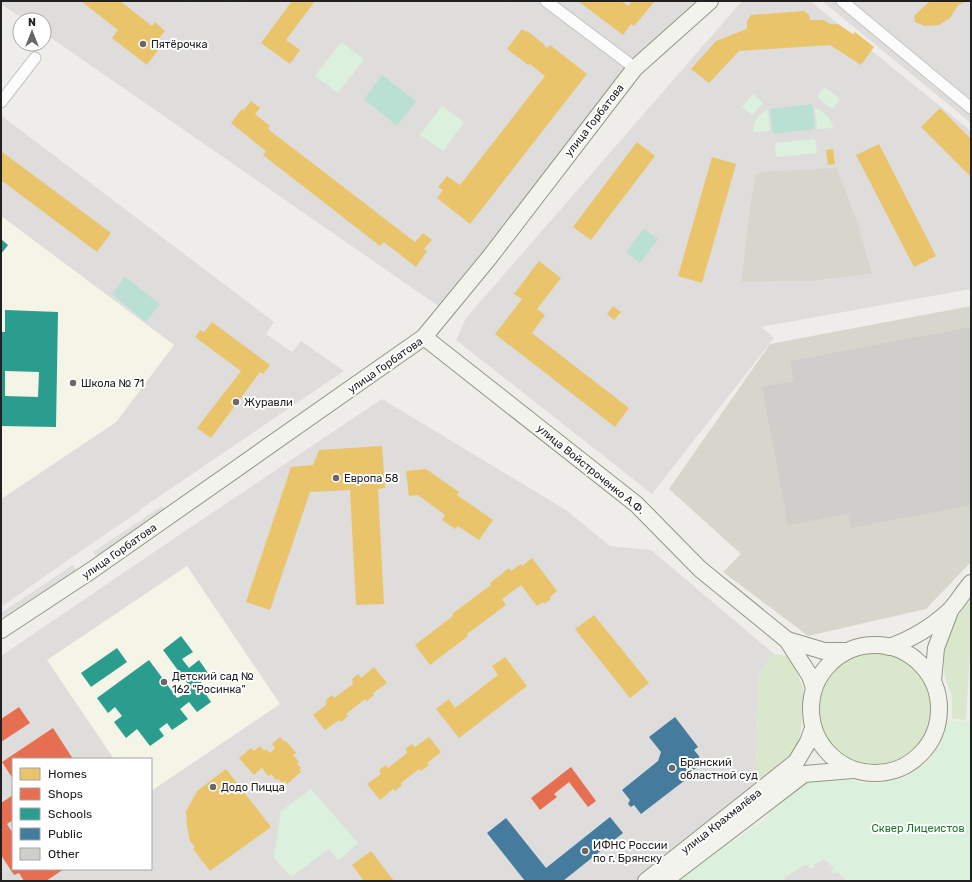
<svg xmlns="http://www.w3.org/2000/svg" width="972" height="882" font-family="Rubik,sans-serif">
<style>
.residential{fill:#dedddb;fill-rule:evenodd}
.education{fill:#f5f5e7}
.construction{fill:#d6d6cc}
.grass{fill:#d9e8cc}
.park{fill:#dbf1dd}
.pitch{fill:#bae0d3}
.parking{fill:#dfdedd}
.homes{fill:#e9c46a}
.shops{fill:#e76f51}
.schools{fill:#2a9d8f;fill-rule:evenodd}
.public{fill:#457b9d}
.building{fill:#cfcecb}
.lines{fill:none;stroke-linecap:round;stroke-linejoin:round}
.street-casing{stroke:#c4c4c2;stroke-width:13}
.secondary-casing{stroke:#939783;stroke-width:18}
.street{stroke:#fcfcfc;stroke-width:11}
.secondary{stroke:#f2f3ed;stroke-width:16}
.poi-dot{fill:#696867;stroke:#fff;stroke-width:1.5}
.labels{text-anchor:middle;stroke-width:4;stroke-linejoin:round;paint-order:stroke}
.poi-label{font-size:11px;fill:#212121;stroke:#fff;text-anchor:start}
.street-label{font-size:11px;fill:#212121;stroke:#fff}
.park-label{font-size:11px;fill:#187528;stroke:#fff}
</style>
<rect width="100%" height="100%" fill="#eeedea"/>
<g class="residential">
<polygon points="1,1 720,1 644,68 447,312 44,33 44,20 25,20 1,4"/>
<path d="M742,1H810L971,131V289L761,327L774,338L652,494L456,340L466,318ZM755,176L872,274L813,281L741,282L750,205Z"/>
<polygon points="822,1 971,1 971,123"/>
<polygon points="2,116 274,322 266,334 292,352 301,341 344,371 145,506 1,607 1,499 116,422 174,345 1,216 1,117"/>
<path d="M382,399L566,510L610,546L651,550L774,654L759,672L756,770L753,774L761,785L635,881H1V656L188,529ZM13,759H151V869H13Z"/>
</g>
<g class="education">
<polygon points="1,216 174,345 116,422 1,499"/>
<polygon points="187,566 280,704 151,791 151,759 114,759 47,660"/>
</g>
<g class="construction">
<polygon points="837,168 858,225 872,274 813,281 741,282 750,205 755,176 760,172"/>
<polygon points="971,306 971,562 926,609 808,636 723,572 741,554 669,489 770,344"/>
</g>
<g class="grass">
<path d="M971,599V636L966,720L952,719C952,711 953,702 951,694C949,688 946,682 945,676C940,644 951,623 971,599Z"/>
<circle cx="875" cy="710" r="58"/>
<path d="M774,654L787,656C794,666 800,677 803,689C804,699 802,729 799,738C798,743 794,750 791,755C783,767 772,775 761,785L753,774L756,770L759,672Z"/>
</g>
<g class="park">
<polygon points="341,42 364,59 338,93 315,76"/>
<polygon points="824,87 840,99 832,109 817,97"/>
<polygon points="753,94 763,103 752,115 742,107"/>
<polygon points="442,106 464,122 443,151 420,135"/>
<path d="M815,109H819C825,114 832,120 833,128L817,129Z"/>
<path d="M768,110L770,131L753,132C753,122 758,113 768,110Z"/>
<polygon points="815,139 817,153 776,157 775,143"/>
<polygon points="948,721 971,722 971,881 671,881 726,839 734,841 768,817 768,806 801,783 837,777 863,783 881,783 898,780 913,773 931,759 940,744"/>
<polygon points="311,789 358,843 338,861 329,849 291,877 274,858 281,811"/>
</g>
<g class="pitch">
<polygon points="382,75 416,101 397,126 364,99"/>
<polygon points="812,104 815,129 773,134 770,109"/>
<polygon points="644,229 658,239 640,263 626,252"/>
<polygon points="125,277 160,304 146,322 112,294"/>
</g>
<g class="parking">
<polygon points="181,1 194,1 208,12 204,18"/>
<polygon points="234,1 246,1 222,33 214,27"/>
<polygon points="357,1 500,1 515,12 446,105 373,51 369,57 335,31"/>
<polygon points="808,64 809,71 762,78 761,71"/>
<polygon points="817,66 860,96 856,102 813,72"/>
<polygon points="750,76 756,81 717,125 711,119"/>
<polygon points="641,216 646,221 615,261 610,257"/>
<polygon points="654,248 660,250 651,281 645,280"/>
<polygon points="611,264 678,313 673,320 645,299 637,311 598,282"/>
<polygon points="590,278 638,314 644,307 730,372 698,414 639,370 661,341 612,303 605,312 579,293"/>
<polygon points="707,315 730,333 726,338 702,320"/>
<polygon points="692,326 733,358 728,364 687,333"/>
<polygon points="650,382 691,414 685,421 690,425 660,463 634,444 665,404 645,388"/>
<polygon points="136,504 140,511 85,548 80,541"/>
<polygon points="162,506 167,513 98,559 93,552"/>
<polygon points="67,549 72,556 26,587 22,580"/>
<polygon points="634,561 693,637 674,653 614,576"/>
<polygon points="73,565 77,572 5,620 1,613"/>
<polygon points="824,859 834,868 832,870 832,873 835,873 837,871 847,881 783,881 786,875 787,876 803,866 803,865 809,865 809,868 813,868 815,866 814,865"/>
</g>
<g class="homes">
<polygon points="81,1 120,1 152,26 155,22 165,31 156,42 161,46 147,65 112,38 118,30"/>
<polygon points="292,1 315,1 286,40 300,50 290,64 261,43"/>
<polygon points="578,1 622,1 628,6 632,1 655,1 634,26 631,24 623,35"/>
<polygon points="930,1 968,1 958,5 950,18 939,25 925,26 915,22 914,16"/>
<polygon points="804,11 809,15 810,20 824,20 830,24 838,24 853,34 855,32 874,47 861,65 830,45 739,51 709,83 691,69 716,41 747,29 747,21 751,15"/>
<polygon points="522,29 526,32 527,31 545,45 544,46 547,48 550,45 587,74 470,224 437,198 443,190 438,187 447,176 460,185 545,76 530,64 528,65 507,49"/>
<polygon points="251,101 260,108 255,114 270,126 268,129 415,242 423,233 432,240 424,249 427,251 416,267 384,242 380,246 263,155 266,151 231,123 242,109 244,110"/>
<polygon points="940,108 971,139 971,177 921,127"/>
<polygon points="637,142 655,156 591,240 573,227"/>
<polygon points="879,144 936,256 914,267 856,155"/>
<polygon points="833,149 835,164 828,165 826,150"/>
<polygon points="1,151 111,233 97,252 1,180"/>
<polygon points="712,157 736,164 702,283 678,276"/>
<polygon points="539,261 561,278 537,309 545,315 532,333 629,408 615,427 495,334 522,299 514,294"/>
<polygon points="613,306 621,312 614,320 607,314"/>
<polygon points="212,322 270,365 263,374 260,372 211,438 197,428 241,371 195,337 200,330 204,332"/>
<polygon points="382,446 385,488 378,489 384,604 356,605 350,490 310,492 270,610 246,602 291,467 313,465 319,450"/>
<polygon points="426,469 459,492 457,495 493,520 479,540 458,526 455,529 442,520 445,515 418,495 409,496 406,471"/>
<polygon points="532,558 557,591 550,597 551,599 544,604 543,602 537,606 521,585 502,599 506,605 467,634 468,636 430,665 415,645 453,616 452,614 491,585 490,583 509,568 511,571 521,564 522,566"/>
<polygon points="594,615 649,683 630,698 575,629"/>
<polygon points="505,657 527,686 459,738 436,709 449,699 455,708 498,675 492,666"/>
<polygon points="374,667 387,683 373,693 374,695 367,701 365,699 346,714 348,716 341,722 339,720 325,730 313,715 327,704 325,702 327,701 326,700 332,695 334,698 353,684 352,679 358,674 361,678"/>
<polygon points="280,737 285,742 286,741 296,753 293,755 299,762 297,764 301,768 299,770 301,772 287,784 285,781 282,783 278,779 276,780 271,774 268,776 262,768 254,775 239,758 251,748 254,751 260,746 264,751 266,749 270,753 275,748 272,744"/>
<polygon points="429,737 441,752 427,763 429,765 421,771 419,769 401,783 402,785 395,791 393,789 380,800 367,784 381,774 379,772 381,770 380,769 386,765 388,768 407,753 406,748 412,744 415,747"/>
<polygon points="226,769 271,827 210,871 193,849 195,847 190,841 187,826 186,811 197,791"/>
<polygon points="371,851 394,881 364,881 352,865"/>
</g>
<g class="shops">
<polygon points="19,707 30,723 1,742 1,719"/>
<polygon points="53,728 73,759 13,759 13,779 2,762"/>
<polygon points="571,767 596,801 588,807 569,782 554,794 557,797 540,810 531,798"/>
<polygon points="13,795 13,820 7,824 13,834 13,869 64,869 46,881 24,881 19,873 14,875 1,855 1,803"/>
</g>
<g class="schools">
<polygon points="1,239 8,245 1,254"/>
<path d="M5,310L58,312L56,427L1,426V332H5ZM5,371L39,372L38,397L5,396Z"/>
<polygon points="181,636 193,652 182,659 189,668 199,660 210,676 199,684 211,702 197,712 189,702 180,709 188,719 172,730 167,723 159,729 164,736 150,746 137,729 126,738 114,722 122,716 115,707 108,713 97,698 149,660 177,698 183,695 179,690 188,684 163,650"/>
<polygon points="117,648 127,662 91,687 81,673"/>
</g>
<g class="public">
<polygon points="675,717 698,747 694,750 699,756 700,765 692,771 693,774 641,814 634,805 631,807 628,804 630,800 622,790 658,761 661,752 649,737"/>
<polygon points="610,817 623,833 563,881 525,881 487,833 506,818 546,868"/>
</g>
<polygon class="building" points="971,327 971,505 851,528 848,514 788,525 762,387 794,381 790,361"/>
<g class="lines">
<g class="street-casing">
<g id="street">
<polyline points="546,1 635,68"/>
<polyline points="842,1 971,108"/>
<polyline points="1,102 35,58"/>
</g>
</g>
<g class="secondary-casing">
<g id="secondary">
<polyline points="424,337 636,504 700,569 787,640 810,676 814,688"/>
<polyline points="1,630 92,570 424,337 489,258 635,68 710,1"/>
<polyline points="787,640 824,651 847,651"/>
<circle cx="875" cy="709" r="64"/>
<path d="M889,647C912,639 933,626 950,610C958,602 963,592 971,583"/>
<polyline points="933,681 936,648 950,611"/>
<polyline points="646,881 796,762 808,742 813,728"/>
<polyline points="664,881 804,774 853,770"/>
</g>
</g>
<use href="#street" class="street"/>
<use href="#secondary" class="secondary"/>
</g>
<g class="poi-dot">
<circle cx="143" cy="44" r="4"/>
<circle cx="73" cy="383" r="4"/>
<circle cx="236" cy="402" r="4"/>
<circle cx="336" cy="478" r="4"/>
<circle cx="164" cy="682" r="4"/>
<circle cx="672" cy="768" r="4"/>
<circle cx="213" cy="787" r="4"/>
<circle cx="585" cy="851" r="4"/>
</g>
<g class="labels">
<g class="poi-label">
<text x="151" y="48">Пятёрочка</text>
<text x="81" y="387">Школа № 71</text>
<text x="244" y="406">Журавли</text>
<text x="344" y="482">Европа 58</text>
<text x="172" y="680">Детский сад №<tspan x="172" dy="13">162 "Росинка"</tspan></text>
<text x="680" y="766">Брянский<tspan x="680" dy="13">областной суд</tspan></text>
<text x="221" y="791">Додо Пицца</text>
<text x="593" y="849">ИФНС России<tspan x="593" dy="13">по г. Брянску</tspan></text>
</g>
<g class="street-label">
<text transform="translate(594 120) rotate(-52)" y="4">улица Горбатова</text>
<text transform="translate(385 365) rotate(-35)" y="4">улица Горбатова</text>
<text transform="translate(591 469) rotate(39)" y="4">улица Войстроченко А.Ф.</text>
<text transform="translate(119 551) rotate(-35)" y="4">улица Горбатова</text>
<text transform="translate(721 821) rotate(-38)" y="4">улица Крахмалёва</text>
</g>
<g class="park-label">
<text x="918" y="832">Сквер Лицеистов</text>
</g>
</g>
<rect width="972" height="882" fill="none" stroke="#212121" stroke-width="4"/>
<rect x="12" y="758" width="140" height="112" fill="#ffffff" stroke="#a6a6a6"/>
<rect x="20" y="768" width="20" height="12" fill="#e9c46a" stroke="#a6a6a6"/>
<text x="48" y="778" font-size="12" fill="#212121">Homes</text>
<rect x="20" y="788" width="20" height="12" fill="#e76f51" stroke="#a6a6a6"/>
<text x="48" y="798" font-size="12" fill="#212121">Shops</text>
<rect x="20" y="808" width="20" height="12" fill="#2a9d8f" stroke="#a6a6a6"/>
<text x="48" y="818" font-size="12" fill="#212121">Schools</text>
<rect x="20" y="828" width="20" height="12" fill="#457b9d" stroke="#a6a6a6"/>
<text x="48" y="838" font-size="12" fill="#212121">Public</text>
<rect x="20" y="848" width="20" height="12" fill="#cfcecb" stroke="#a6a6a6"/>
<text x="48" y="858" font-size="12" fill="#212121">Other</text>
<g transform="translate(32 32)"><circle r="19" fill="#ffffff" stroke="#a6a6a6"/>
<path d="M0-3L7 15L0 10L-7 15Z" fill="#696867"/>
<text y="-6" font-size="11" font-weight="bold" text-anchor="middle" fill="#212121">N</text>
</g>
</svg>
